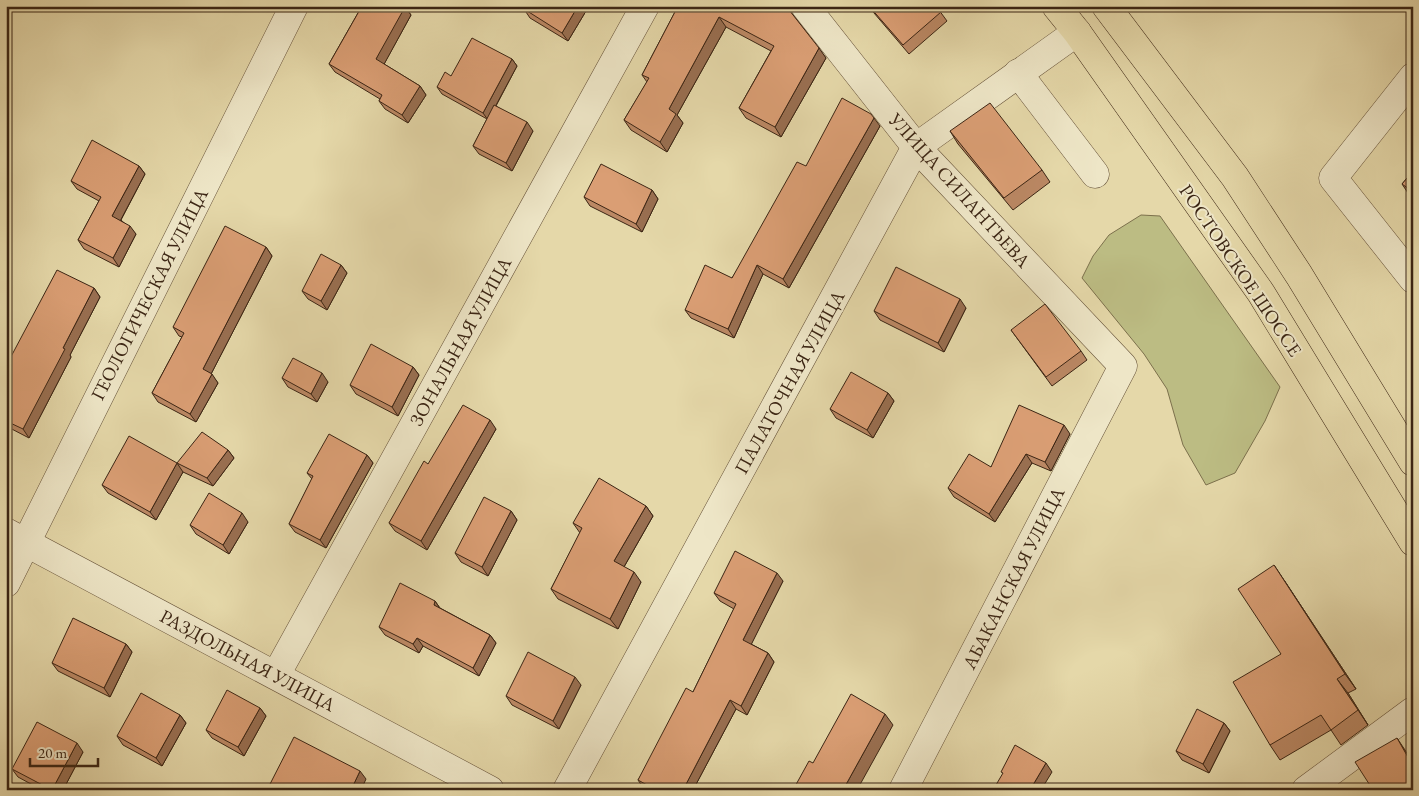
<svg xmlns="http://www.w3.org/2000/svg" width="1419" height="796" font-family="'EB Garamond',serif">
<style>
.green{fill:#bcbc83;stroke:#7c704c}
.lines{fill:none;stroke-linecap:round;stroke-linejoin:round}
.minor-casing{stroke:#665239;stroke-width:29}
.highway-casing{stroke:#3b2514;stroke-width:29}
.minor{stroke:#eee6c7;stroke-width:28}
.highway{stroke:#e5d8a9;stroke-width:28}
.wall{fill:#bb8864;stroke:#3b2514}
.shaded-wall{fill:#996f51;stroke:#3b2514}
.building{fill:#da9e74;stroke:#3b2514}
.labels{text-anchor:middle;stroke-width:4;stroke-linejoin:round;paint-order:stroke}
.street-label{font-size:19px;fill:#3b2514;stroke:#eee6c7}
</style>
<rect width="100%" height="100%" fill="#e5d8a9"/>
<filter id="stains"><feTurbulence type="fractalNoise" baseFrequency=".004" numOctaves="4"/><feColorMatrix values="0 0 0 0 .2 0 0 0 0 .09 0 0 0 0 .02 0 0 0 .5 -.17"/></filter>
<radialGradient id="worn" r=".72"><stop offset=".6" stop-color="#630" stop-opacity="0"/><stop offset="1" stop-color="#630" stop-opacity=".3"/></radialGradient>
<polygon class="green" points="1141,215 1160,216 1280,387 1265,421 1235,473 1206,485 1183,445 1167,389 1144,354 1082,278 1093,256 1109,235"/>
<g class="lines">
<g class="minor-casing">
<g id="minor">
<polyline points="805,6 916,147 1123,366 903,790"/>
<polyline points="1018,73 1095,174"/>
<polyline points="1413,77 1333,178 1413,279"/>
<polyline points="6,532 490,790"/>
<polyline points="6,583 294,6"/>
<polyline points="276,675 645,6"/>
<polyline points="567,790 916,147 1077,32"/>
<polyline points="1306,790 1413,711"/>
</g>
</g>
<g class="highway-casing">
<g id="highway">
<polyline points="1056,6 1077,32 1261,293 1413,542"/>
<polyline points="1106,6 1235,177 1299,275 1413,462"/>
</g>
</g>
<use href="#minor" class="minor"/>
<use href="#highway" class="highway"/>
</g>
<g class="wall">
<polygon points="362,6 411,6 408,11 411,15 384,64 420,86 426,95 408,123 385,109 379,101 380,99 335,72 329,64"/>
<polygon points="526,6 589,6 568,41 530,18 524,9"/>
<polygon points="672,6 786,6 826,58 781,137 746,118 739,108 771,51 726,27 677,115 683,123 667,152 631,130 624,120 647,82 642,75 675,12"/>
<polygon points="868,6 936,6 947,21 909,54"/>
<polygon points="512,59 517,66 496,106 533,131 512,171 479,154 473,146 487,119 442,94 437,87 451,76"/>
<polygon points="880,126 789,288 763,274 734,338 691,318 685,310 732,278 806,166"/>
<polygon points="950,131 1042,170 1050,182 1013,210 958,144"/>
<polygon points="139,166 145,174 121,220 136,234 119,267 84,249 78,240 99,201 77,189 71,181"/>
<polygon points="1413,171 1413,196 1408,193 1402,184"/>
<polygon points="652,190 658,199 642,232 590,206 584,197"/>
<polygon points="266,247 272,256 211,374 218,383 196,422 158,402 152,393 182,337 179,336 173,327"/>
<polygon points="341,265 347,273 327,310 308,299 302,291"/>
<polygon points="94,288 100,297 70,355 71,357 29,438 6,426 6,366"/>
<polygon points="966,308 944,352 880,320 874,311"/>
<polygon points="1011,330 1081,351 1087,360 1052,386"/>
<polygon points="413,367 419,375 398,416 356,394 350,385"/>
<polygon points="282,378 328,382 317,402 288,387"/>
<polygon points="888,393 894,401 873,438 836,418 830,409"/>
<polygon points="496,429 427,550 395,531 389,523 428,464"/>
<polygon points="1070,434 1051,471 1032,463 995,522 954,497 948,488 991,467"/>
<polygon points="228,450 234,458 213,486 183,472 156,520 108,493 102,485"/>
<polygon points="367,455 373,463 326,548 295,532 289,524 312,479 307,473"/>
<polygon points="646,506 653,516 624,567 641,582 618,629 558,599 551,589 580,533 573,523"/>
<polygon points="511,511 517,520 488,576 461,562 455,553"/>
<polygon points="248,522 229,554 196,534 190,525"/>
<polygon points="1284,580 1356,689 1348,693 1368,725 1341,745 1331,730 1280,760 1270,745 1281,654"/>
<polygon points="783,581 751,644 768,653 774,662 747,715 736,709 693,790 645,790 644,789 638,780 693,692 734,609 720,601 714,593"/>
<polygon points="435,601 440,608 490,635 496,643 479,676 423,646 419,653 385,635 379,627"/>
<polygon points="126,644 132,652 110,697 58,671 52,663"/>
<polygon points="581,685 559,729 512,705 506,696"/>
<polygon points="260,708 266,716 244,756 212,738 206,730"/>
<polygon points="180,715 186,723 162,766 123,745 117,736"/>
<polygon points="1224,723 1230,731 1209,773 1182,760 1176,751"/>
<polygon points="83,752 63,790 42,790 18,777 12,769"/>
</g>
<g class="shaded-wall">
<polygon points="402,6 411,6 408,11 411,15 382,68 376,59"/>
<polygon points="578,6 589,6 568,41 562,33"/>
<polygon points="719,17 726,27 677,115 683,123 667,152 660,142 669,109"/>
<polygon points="819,48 826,58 781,137 775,127"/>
<polygon points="512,59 517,66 488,120 483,113"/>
<polygon points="420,86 426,95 408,123 402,115"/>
<polygon points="874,118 880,126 789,288 783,279"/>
<polygon points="527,122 533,131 512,171 506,163"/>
<polygon points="139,166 145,174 118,225 112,216"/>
<polygon points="652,190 658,199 642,232 636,224"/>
<polygon points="130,226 136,234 119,267 113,258"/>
<polygon points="266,247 272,256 209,378 203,369"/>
<polygon points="341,265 347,273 327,310 321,301"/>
<polygon points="757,265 763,274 734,338 728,329"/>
<polygon points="94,288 100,297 70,355 71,357 29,438 23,429 63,348"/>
<polygon points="960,299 966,308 944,352 938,343"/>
<polygon points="413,367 419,375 398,416 392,407"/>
<polygon points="322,373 328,382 317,402 311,394"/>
<polygon points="212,374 218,383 196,422 190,414"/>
<polygon points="888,393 894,401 873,438 867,430"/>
<polygon points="490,420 496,429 427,550 421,541"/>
<polygon points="1064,425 1070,434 1051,471 1045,462"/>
<polygon points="228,450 234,458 213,486 207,478"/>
<polygon points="1026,454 1032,463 995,522 989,514"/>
<polygon points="367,455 373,463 326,548 320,540"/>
<polygon points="177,463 183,472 156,520 150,512"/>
<polygon points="646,506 653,516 621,572 614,561"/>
<polygon points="511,511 517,520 488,576 482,567"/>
<polygon points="242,513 248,522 229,554 223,545"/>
<polygon points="1274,565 1284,580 1356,689 1345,674"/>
<polygon points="634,572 641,582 618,629 610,619"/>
<polygon points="777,573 783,581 749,649 743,640"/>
<polygon points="435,601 441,610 434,605"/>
<polygon points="490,635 496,643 479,676 473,668"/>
<polygon points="417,638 423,646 419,653 413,644"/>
<polygon points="126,644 132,652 110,697 104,688"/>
<polygon points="768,653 774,662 747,715 741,706"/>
<polygon points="575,677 581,685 559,729 553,721"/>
<polygon points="1337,679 1348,693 1368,725 1358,710"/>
<polygon points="730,700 736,709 693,790 683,790"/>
<polygon points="260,708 266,716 244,756 238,747"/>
<polygon points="885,714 893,725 857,790 843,790"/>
<polygon points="180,715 186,723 162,766 156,758"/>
<polygon points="1224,723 1230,731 1209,773 1203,764"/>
<polygon points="1397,738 1405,750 1413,763 1413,766"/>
<polygon points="77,743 83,752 63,790 52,790"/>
<polygon points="1046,763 1052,772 1041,790 1030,790"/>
<polygon points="360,771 366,779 361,790 351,790"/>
</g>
<g class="building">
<polygon points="362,6 405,7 376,59 420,86 402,115 379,101 382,95 329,64"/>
<polygon points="526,6 578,6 562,33 524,9"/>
<polygon points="673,6 786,6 819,48 775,127 739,108 774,46 719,17 669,109 676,114 660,142 624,120 649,78 642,75 677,8"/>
<polygon points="869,6 936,6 941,12 903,45"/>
<polygon points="472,38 512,59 483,113 437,87 445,72 451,76"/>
<polygon points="842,98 871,114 874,118 783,279 757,265 728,329 685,310 705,265 732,278 797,162 806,166"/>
<polygon points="990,103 1042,170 1004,198 950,131"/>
<polygon points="494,105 527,122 506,163 473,146"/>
<polygon points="92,140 139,166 112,216 130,226 113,258 78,240 101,197 71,181"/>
<polygon points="601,164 652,190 636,224 584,197"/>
<polygon points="1413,171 1413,192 1402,184"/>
<polygon points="225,226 266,247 203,369 212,374 190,414 152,393 184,333 173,327"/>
<polygon points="321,254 341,265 321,301 302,291"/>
<polygon points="896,267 960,299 938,343 874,311"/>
<polygon points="57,270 94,288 63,348 65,349 23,429 6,421 6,366"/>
<polygon points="1045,304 1081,351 1046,377 1011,330"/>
<polygon points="371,344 413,367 392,407 350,385"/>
<polygon points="293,358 322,373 311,394 282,378"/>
<polygon points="851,372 888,393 867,430 830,409"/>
<polygon points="463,405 490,420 421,541 389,523 424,461 428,464"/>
<polygon points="1019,405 1064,425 1045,462 1026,454 989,514 948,488 969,454 991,467"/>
<polygon points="202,432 228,450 207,478 177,463"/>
<polygon points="329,434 367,455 320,540 289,524 313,476 307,473"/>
<polygon points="129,436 177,463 150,512 102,485"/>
<polygon points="599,478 646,506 614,561 634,572 610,619 551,589 582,528 573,523"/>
<polygon points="209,493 242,513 223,545 190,525"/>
<polygon points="484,497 511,511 482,567 455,553"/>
<polygon points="735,551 777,573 743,640 768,653 741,706 730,700 683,790 656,790 638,780 686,688 693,692 736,604 714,593"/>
<polygon points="1274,565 1345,674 1337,679 1358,710 1331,730 1321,715 1270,745 1233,682 1281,654 1238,589"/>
<polygon points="400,583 435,601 434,605 490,635 473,668 417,638 413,644 379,627"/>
<polygon points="73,618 126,644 104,688 52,663"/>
<polygon points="528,652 575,677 553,721 506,696"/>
<polygon points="227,690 260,708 238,747 206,730"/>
<polygon points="141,693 180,715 156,758 117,736"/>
<polygon points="851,694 885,714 843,790 793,790 809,761 813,763"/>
<polygon points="1197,709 1224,723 1203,764 1176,751"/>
<polygon points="37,722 77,743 52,790 12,769"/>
<polygon points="294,737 360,771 351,790 267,790"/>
<polygon points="1397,738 1413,766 1413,790 1373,790 1355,762"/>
<polygon points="1015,745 1046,763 1030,790 993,790 1003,773 1001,772"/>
</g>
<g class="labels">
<g class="street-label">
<text transform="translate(960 190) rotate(48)" y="7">УЛИЦА СИЛАНТЬЕВА</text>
<text transform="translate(1241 270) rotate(56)" y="7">РОСТОВСКОЕ ШОССЕ</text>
<text transform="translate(149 294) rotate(-63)" y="7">ГЕОЛОГИЧЕСКАЯ УЛИЦА</text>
<text transform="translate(460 341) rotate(-61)" y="7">ЗОНАЛЬНАЯ УЛИЦА</text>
<text transform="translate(789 382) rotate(-61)" y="7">ПАЛАТОЧНАЯ УЛИЦА</text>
<text transform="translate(1013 578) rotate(-63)" y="7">АБАКАНСКАЯ УЛИЦА</text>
<text transform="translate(248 660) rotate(28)" y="7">РАЗДОЛЬНАЯ УЛИЦА</text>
</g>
</g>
<rect width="1419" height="796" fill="none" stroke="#e5d8a9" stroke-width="25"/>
<rect x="8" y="8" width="1404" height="781" fill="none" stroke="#3b2514" stroke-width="2.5"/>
<rect x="12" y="12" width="1394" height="771" fill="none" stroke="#3b2514"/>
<path d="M30 758v8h68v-8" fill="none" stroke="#3b2514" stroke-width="2.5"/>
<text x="38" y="758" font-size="15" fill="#3b2514" stroke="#eee6c7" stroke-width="4" paint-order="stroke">20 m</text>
<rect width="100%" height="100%" filter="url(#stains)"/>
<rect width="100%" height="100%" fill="url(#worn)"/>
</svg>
